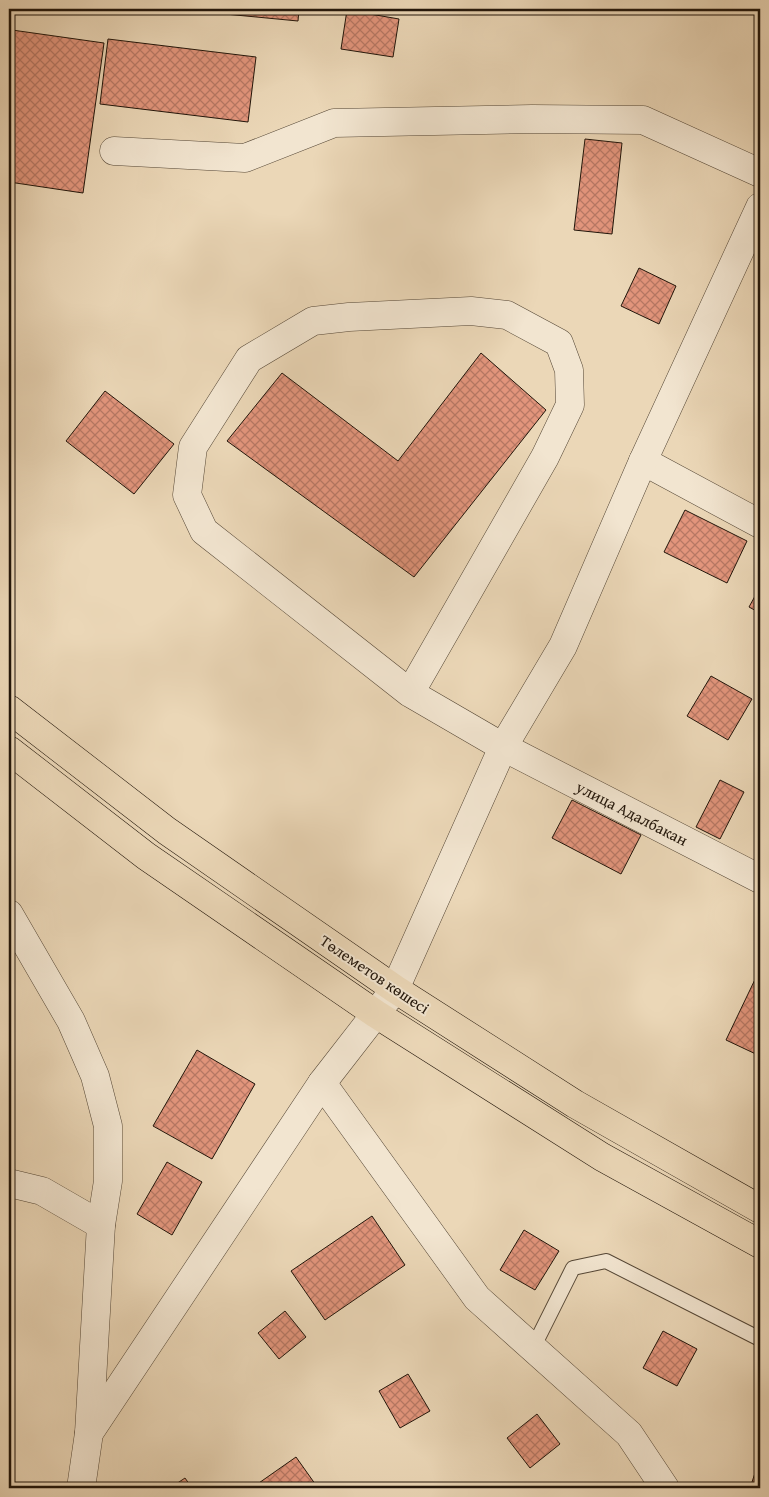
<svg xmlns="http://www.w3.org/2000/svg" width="769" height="1497" font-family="'Gentium Book Plus',serif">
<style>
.building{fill:url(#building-cross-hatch);stroke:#21150a}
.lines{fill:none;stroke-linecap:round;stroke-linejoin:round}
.lane-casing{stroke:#544635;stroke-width:16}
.street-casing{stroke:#544635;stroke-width:29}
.primary-casing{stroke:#21150a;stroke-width:29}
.lane{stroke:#f2e5d0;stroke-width:14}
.street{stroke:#f2e5d0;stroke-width:28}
.primary{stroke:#ebd7b7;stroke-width:28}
.labels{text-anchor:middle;stroke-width:4;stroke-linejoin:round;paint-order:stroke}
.street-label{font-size:16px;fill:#21150a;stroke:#f2e5d0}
</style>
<defs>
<pattern id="building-cross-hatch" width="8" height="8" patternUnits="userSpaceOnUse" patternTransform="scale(1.25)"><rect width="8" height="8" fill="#e2957c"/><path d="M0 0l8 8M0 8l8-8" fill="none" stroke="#b77864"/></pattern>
</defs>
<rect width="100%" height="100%" fill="#ebd7b7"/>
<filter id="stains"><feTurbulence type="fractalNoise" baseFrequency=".004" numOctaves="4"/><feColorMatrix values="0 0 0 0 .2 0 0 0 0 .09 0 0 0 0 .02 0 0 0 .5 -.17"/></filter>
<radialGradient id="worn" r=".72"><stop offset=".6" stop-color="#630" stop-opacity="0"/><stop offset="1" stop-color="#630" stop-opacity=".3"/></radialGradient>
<g class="building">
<polygon points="173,9 299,9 298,21"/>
<polygon points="347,10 399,19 393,57 341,49"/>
<polygon points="12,30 104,43 83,193 9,182 9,50"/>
<polygon points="108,39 256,57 248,122 100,104"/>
<polygon points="585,139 622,143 612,234 574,230"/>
<polygon points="639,268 676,286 659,324 621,306"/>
<polygon points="481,353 546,410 414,577 227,441 282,373 398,461"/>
<polygon points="105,391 174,444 134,494 66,441"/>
<polygon points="685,510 747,541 727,583 664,552"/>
<polygon points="760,587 760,613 749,607"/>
<polygon points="711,676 752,699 728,740 687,716"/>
<polygon points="720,780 744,792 720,839 696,827"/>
<polygon points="572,800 641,835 621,874 552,838"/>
<polygon points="760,969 760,1056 726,1040"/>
<polygon points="197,1050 255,1084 212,1159 153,1126"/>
<polygon points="167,1162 202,1182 172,1235 137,1214"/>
<polygon points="372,1216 405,1265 325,1320 291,1271"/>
<polygon points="524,1230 559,1251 535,1290 500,1270"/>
<polygon points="285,1311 306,1337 279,1359 258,1333"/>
<polygon points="663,1331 697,1349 677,1386 643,1368"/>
<polygon points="408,1374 430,1411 400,1428 379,1391"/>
<polygon points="537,1414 560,1444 530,1468 507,1438"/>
<polygon points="296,1457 318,1488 258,1488 256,1485"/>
<polygon points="757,1467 760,1468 760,1488 750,1488"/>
<polygon points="185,1478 192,1488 170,1488"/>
</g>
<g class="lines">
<g class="lane-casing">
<polyline id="lane" points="533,1348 573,1268 606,1261 760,1339"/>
</g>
<g class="street-casing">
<g id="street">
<polyline points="114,151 245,158 334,123 532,119 643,120 760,173"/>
<polyline points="643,461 760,524"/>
<polyline points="410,693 545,457 570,405 569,370 559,343 507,315 471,311 349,317 313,321 249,359 193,447 187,495 204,531 410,693 503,747 760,879"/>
<polyline points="9,914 71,1021 95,1076 108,1126 108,1181 101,1225 89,1433"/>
<polyline points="322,1083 477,1298 629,1434 665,1488"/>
<polyline points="9,1183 42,1191 101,1225"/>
<polyline points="81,1488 89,1433 322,1083 395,989 503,747 563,646 643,461 760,207"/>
</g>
</g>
<g class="primary-casing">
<g id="primary">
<polyline points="9,709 167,831 395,989 575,1104 760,1209"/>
<polyline points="9,750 146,856 376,1014 602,1157 760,1244"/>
</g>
</g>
<use href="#lane" class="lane"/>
<use href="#street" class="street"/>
<use href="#primary" class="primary"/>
</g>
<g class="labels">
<g class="street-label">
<text transform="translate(632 813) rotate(27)" y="6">улица Адалбакан</text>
<text transform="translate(375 974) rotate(34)" y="6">Төлеметов көшесі</text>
</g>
</g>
<rect width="769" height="1497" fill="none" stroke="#ebd7b7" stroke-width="30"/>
<rect x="10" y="10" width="749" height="1477" fill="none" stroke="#21150a" stroke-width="2.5"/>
<rect x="15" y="15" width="739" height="1467" fill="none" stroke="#21150a"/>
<rect width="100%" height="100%" filter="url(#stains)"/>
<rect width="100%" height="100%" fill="url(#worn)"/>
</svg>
